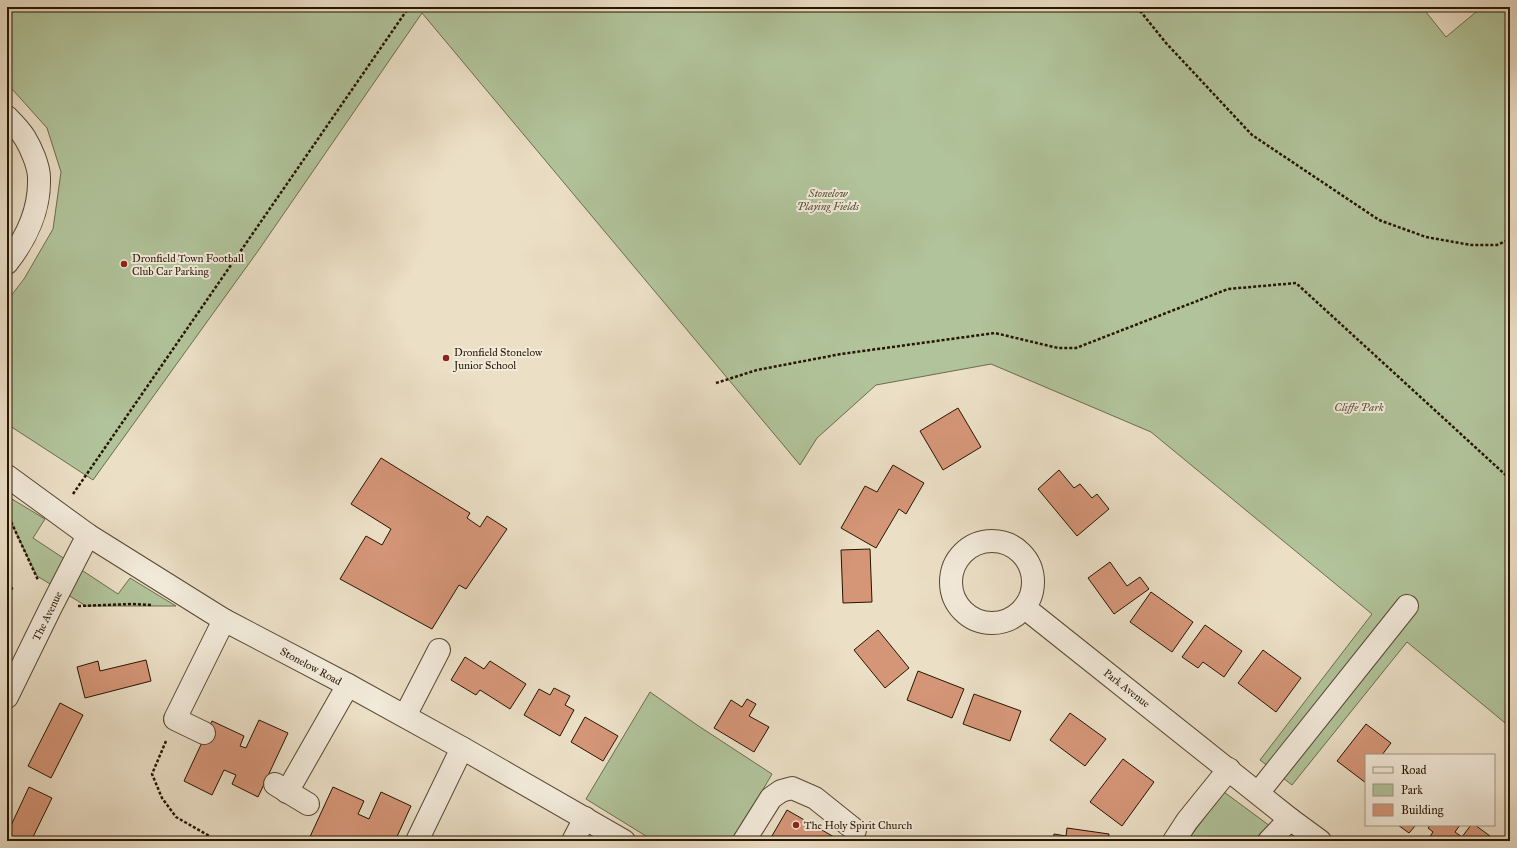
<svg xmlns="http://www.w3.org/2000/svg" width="1517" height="848" font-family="'IM FELL Great Primer',serif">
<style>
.green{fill:#b1c39a;stroke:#6c6c4d}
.building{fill:#d59678;stroke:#261500}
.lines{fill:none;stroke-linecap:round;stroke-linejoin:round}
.minor-casing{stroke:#574832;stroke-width:24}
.path{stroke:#261500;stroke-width:2.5;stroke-dasharray:3 2;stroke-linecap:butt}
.minor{stroke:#f2eada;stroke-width:22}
.poi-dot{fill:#8f2418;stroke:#f2eada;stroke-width:1.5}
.labels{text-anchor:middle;stroke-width:4;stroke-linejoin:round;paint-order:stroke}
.park-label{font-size:11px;font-style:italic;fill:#575236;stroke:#f2eada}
.poi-label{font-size:11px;fill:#261500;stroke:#f2eada;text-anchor:start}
.street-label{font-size:11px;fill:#261500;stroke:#f2eada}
</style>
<rect width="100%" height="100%" fill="#ebdfc6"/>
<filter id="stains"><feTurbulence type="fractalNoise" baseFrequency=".005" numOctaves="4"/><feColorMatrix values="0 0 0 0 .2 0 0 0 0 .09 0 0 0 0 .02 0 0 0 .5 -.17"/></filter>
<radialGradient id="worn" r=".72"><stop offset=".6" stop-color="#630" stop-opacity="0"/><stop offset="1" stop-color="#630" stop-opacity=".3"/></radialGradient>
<g class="green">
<polygon points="7,7 1422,7 1446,37 1482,7 1510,7 1510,727 1407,642 1292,785 1260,760 1372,614 1151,432 991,364 876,385 817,438 800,465 422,13 258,251 93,480 7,424 7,301 24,279 53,229 61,172 47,128 12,89 7,85"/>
<polygon points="7,496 45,519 33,538 118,594 130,578 176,606 86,606 37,576 7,514"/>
<polygon points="650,692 697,725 772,774 733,841 654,841 586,799"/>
<polygon points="1224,792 1270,826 1257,841 1187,841"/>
</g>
<g class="building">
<polygon points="958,408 981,447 943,470 920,431"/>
<polygon points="381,458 470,513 467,518 480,527 487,516 507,529 466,589 459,585 432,629 340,579 366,536 382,545 391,529 351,504"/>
<polygon points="893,465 924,483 906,514 899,509 876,548 841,528 865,486 877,492"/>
<polygon points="1059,470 1074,488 1080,484 1092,498 1097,494 1109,509 1077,536 1038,489"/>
<polygon points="870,549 872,602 843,603 841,550"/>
<polygon points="1110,562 1127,586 1140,577 1149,589 1114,614 1088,578"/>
<polygon points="7,584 13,588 7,599"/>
<polygon points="1151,592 1193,622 1172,652 1130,622"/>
<polygon points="1205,625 1242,651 1224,677 1203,662 1198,668 1182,657"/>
<polygon points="878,630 909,668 885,688 854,650"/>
<polygon points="1263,650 1301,678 1276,712 1238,683"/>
<polygon points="465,657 484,669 490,661 526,684 510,709 480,690 476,695 451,680"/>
<polygon points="146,660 151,681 85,698 77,667 98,661 100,671"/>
<polygon points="918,671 964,689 952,718 907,700"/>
<polygon points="554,688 570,696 565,705 574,710 560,736 524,715 539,689 550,695"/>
<polygon points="974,694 1021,711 1010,741 963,724"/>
<polygon points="747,699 756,704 749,716 769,727 754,752 714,728 731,700 742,707"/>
<polygon points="60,703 83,715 51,778 28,766"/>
<polygon points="1070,713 1106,739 1085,766 1050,740"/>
<polygon points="585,717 618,736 603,761 571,742"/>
<polygon points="259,720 288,733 258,797 232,784 236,775 224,770 212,795 184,781 212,721 244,736 240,746 246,748"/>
<polygon points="1366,724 1391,743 1382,755 1366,755 1366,783 1337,761"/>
<polygon points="1123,759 1154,782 1122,826 1090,802"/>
<polygon points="29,787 52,798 31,841 7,841 7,834"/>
<polygon points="333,787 364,801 358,814 369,819 381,792 411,806 395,841 354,841 348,838 346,841 308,841"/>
<polygon points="787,810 841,841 769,841"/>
<polygon points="1398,825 1416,825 1409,833"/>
<polygon points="1430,825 1460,825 1455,832 1462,837 1471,825 1475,825 1490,836 1486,841 1427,841 1433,832 1428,828"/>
<polygon points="1067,828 1109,834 1108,841 1053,841 1054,834 1066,836"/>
</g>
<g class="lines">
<g class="minor-casing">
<g id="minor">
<path d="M7,117C13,123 20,130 25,138C31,148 39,166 39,178C40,209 26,239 7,263"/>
<polyline points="7,476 88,535 224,620 348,685 462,748 624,841"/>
<circle cx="992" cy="582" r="41"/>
<polyline points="1025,608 1290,819 1320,841"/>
<polyline points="7,697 51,607 88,535"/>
<polyline points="405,716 439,650"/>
<polyline points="204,733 175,719 224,620"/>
<polyline points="275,784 308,804"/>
<polyline points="287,792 348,685"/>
<polyline points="1258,793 1407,606"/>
<polyline points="417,841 462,748"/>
<polyline points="573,841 585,818"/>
<polyline points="744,841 771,798 781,791 792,788 815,798 855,830"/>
<polyline points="1174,841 1187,821 1229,769"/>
<polyline points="1269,841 1290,819"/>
</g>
</g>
<g class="path">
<polyline points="1137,7 1166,43 1252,135 1379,220 1426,237 1471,245 1497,245 1510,239"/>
<polyline points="716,383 757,370 841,354 995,333 1058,348 1076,348 1228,289 1296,283 1510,479"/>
<polyline points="73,494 409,7"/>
<polyline points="7,513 38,580"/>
<polyline points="78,606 133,604 153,605"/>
<polyline points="166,741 152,774 162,798 176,817 218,841"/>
</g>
<use href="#minor" class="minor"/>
</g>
<g class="poi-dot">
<circle cx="124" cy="264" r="4"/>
<circle cx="446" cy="358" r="4"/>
<circle cx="796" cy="825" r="4"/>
</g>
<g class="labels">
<g class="park-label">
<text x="828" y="197">Stonelow<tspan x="828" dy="13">Playing Fields</tspan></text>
<text x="1359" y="411">Cliffe Park</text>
</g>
<g class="poi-label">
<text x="132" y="262">Dronfield Town Football<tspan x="132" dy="13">Club Car Parking</tspan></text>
<text x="454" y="356">Dronfield Stonelow<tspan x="454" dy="13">Junior School</tspan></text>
<text x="804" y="829">The Holy Spirit Church</text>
</g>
<g class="street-label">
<text transform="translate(47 616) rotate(-64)" y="4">The Avenue</text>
<text transform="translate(311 666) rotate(28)" y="4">Stonelow Road</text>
<text transform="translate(1127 688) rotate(38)" y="4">Park Avenue</text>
</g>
</g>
<rect width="1517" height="848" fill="none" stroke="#ebdfc6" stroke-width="24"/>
<rect x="8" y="8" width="1501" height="832" fill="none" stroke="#261500" stroke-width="2"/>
<rect x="12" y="12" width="1493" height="824" fill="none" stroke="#261500"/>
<rect x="1365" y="754" width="130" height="72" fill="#f2eada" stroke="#a09583"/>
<rect x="1373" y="767" width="20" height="6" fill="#f2eada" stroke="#a09583"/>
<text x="1401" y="774" font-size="12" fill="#261500">Road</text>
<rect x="1373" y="784" width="20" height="12" fill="#b1c39a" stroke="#a09583"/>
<text x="1401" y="794" font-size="12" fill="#261500">Park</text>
<rect x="1373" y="804" width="20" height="12" fill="#d59678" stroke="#a09583"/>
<text x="1401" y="814" font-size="12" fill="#261500">Building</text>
<rect width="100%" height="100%" filter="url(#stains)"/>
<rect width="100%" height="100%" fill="url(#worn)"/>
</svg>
